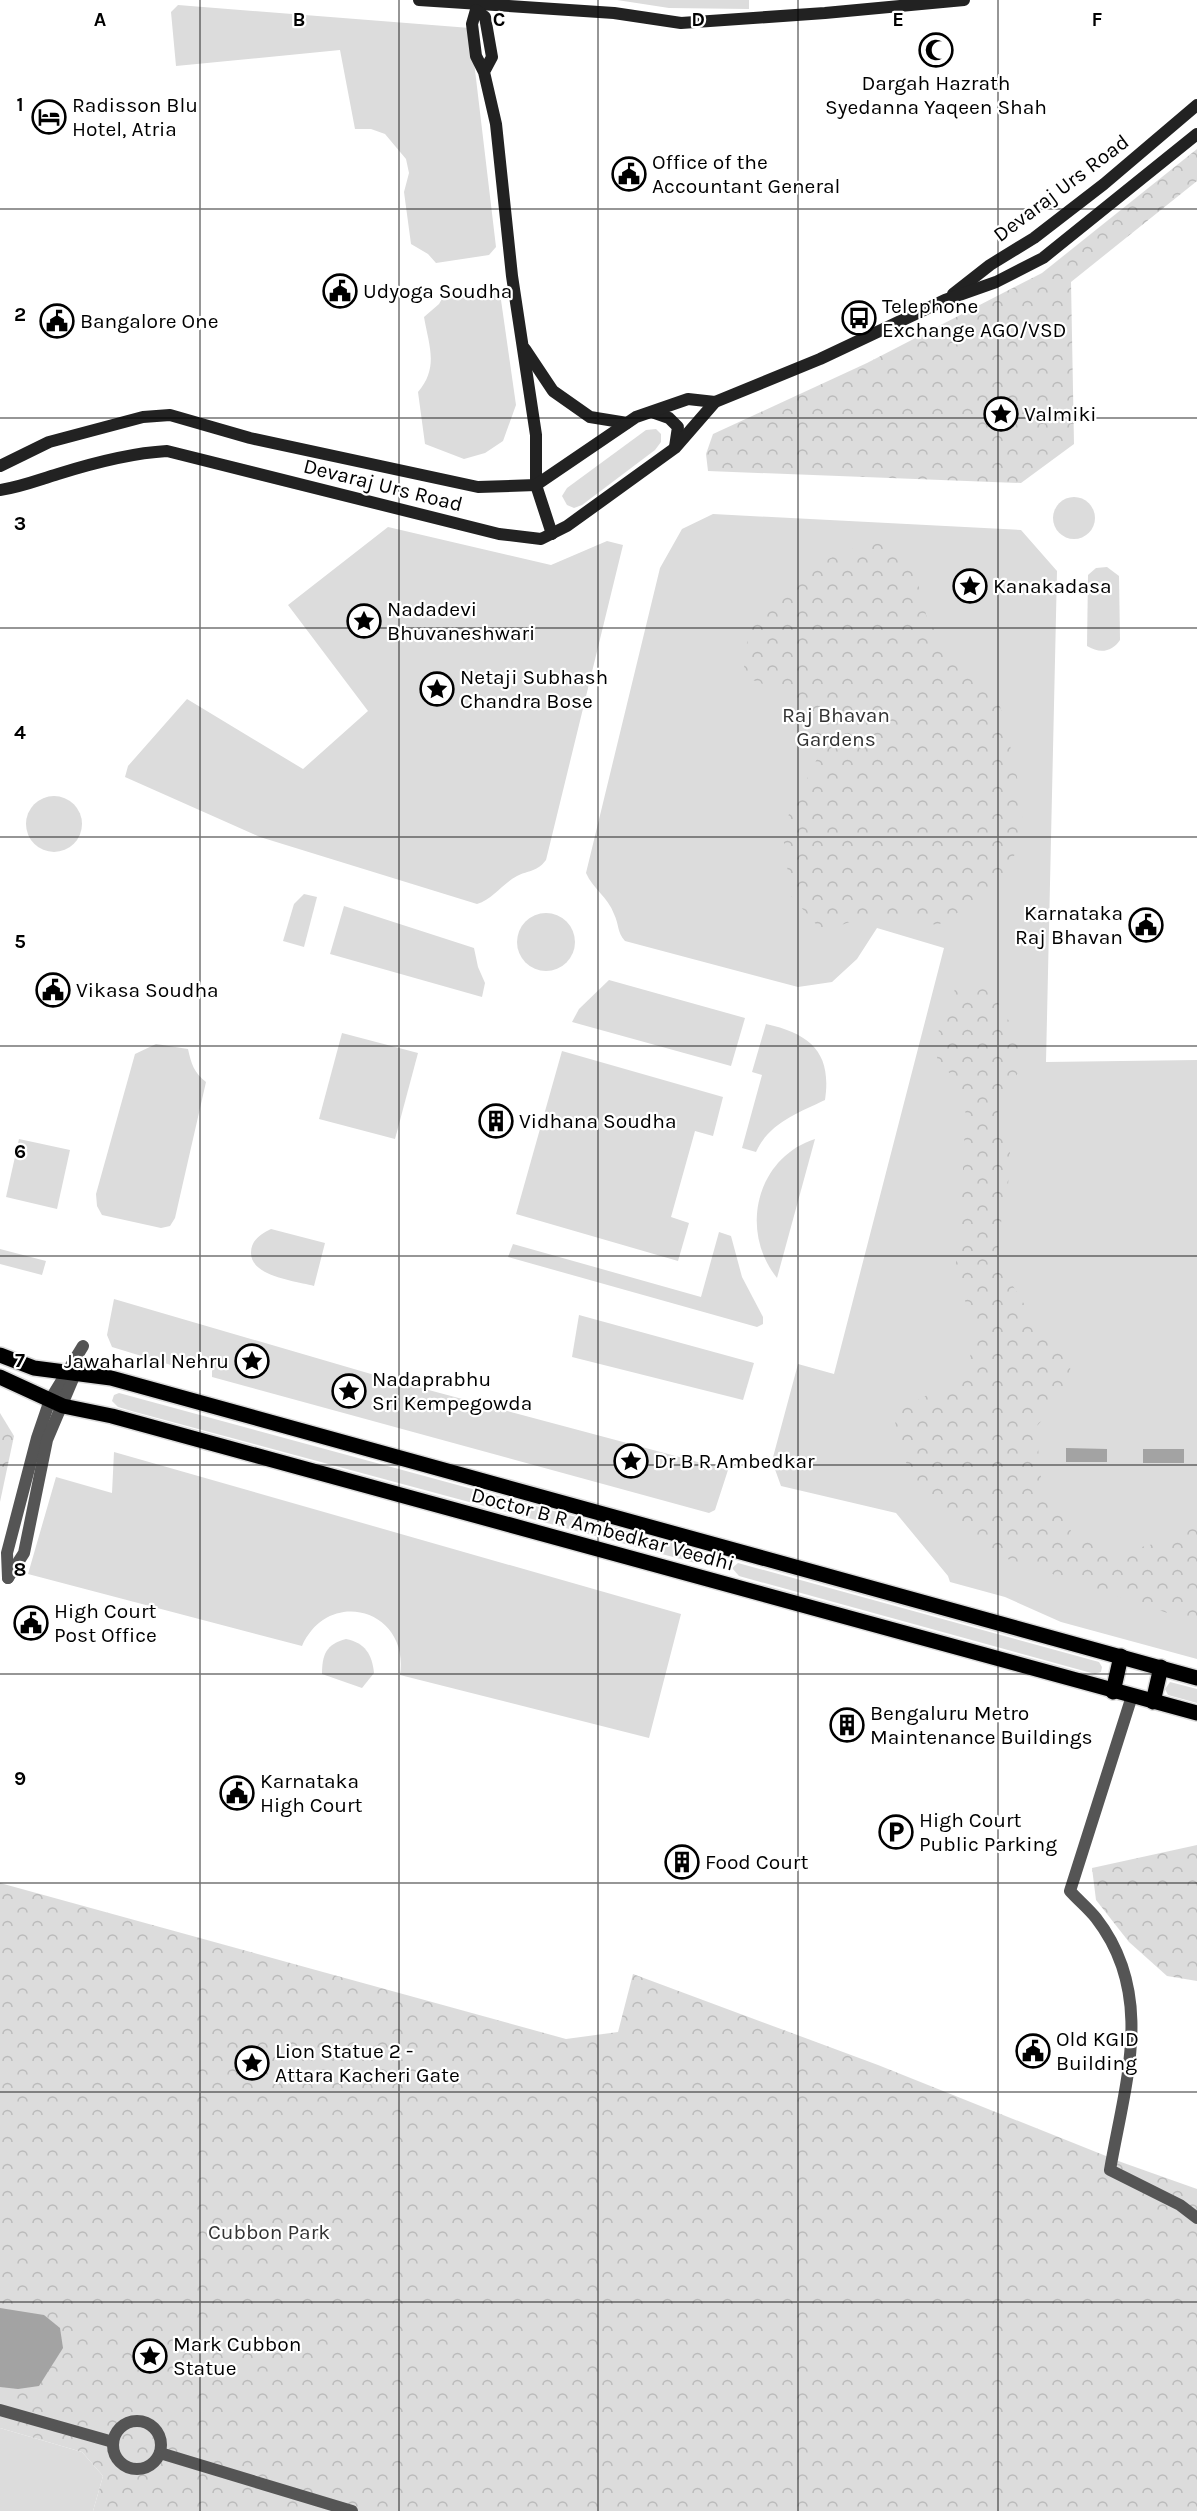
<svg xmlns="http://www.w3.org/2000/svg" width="1197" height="2511" font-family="Karla,sans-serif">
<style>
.green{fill:#dcdcdc}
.forest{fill:url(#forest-crowns)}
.water{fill:#a3a3a3}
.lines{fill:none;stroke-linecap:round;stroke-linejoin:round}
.primary-casing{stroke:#dbdbdb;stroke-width:18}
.street{stroke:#555;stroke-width:12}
.secondary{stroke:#222;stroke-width:12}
.primary{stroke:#000;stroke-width:15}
.grid{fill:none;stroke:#000;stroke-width:1.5;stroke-opacity:0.55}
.labels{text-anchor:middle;stroke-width:4.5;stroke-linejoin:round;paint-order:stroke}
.poi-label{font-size:21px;fill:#000;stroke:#fff;text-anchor:start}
.street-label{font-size:21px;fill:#000;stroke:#fff}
.park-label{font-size:21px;fill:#333;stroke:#fff}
.grid-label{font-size:20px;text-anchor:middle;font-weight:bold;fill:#000;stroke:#fff;stroke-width:4.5;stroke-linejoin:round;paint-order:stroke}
</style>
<defs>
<pattern id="forest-crowns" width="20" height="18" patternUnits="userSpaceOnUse" patternTransform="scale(1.5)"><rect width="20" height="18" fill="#dcdcdc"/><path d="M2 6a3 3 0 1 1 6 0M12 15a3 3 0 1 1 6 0" fill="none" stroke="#bbb"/></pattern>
</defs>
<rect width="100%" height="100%" fill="#fff"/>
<g class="green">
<polygon points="617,0 749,0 749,9 669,8"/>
<polygon points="178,5 470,28 496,247 489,255 436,263 428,254 411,244 404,192 409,173 406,159 385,134 371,129 355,129 340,50 176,66 171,12"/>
<path d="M492,290L500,293L516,405L503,441L485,453L464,459L425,444L418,392C439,367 429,346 424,317L439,304L443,297Z"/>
<polygon points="656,429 661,434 661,442 655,450 582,505 574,508 567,505 562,496 567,488 646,430"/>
<circle cx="1074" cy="518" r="21"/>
<path d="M713,514L1021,530L1057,571L1046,1062L1197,1060V1659L1061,1622L1005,1597L950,1582L948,1576L896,1513L781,1486L772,1461L798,1364L834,1374L944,948L877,928L857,959L832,982L798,987L625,941C617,932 619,924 614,914C608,897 593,889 586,873L660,568L682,529Z"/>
<path d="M388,527L551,565L607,541L623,545L546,860C537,872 529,870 517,876C502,884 493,899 477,904L260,837L125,777L128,766L187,699L303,769L368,711L288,605Z"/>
<path d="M1107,567L1119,576L1120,640C1112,652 1100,654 1087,646L1088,575L1096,568Z"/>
<circle cx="54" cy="824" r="28"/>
<polygon points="304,894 317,897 304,947 283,941 294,904"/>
<polygon points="344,906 474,948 478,967 485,983 482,997 330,954"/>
<circle cx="546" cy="942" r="29"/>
<polygon points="609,980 745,1018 731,1066 572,1022 579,1009"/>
<path d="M766,1024C811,1034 832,1053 825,1100C798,1113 769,1123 756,1152L742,1148L762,1075L752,1072Z"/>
<polygon points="342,1033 418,1053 395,1139 319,1119"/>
<path d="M156,1044L188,1049C191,1063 194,1073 206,1082L175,1218L170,1226L161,1228L102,1215L97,1206L96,1194L135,1054Z"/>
<polygon points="562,1051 723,1097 713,1136 695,1131 671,1217 689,1223 678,1261 516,1214"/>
<polygon points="19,1139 70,1150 57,1209 6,1197"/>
<path d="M815,1139L777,1278C739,1231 756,1158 815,1139Z"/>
<path d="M271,1229L325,1243L314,1286C297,1281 251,1277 251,1253C251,1240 261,1234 271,1229Z"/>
<polygon points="719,1232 731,1236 742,1277 763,1317 763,1324 757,1327 508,1257 513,1244 701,1297"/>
<polygon points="0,1249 46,1261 42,1275 0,1264"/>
<polygon points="114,1299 395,1381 728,1470 715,1510 709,1513 212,1377 212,1365 172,1360 171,1365 112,1347 107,1335"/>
<polygon points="579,1315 754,1363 743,1400 572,1357"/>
<polygon points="119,1393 701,1551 707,1555 706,1562 699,1564 135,1412 118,1407 112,1401 114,1395"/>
<path d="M114,1452L681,1614L649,1738L400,1675C410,1610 329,1586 302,1646L28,1574L56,1477L112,1493Z"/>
<polygon points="738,1563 1099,1662 1102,1667 1101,1672 1095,1674 739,1576 732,1568"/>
<path d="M346,1639C365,1643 372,1654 374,1673L362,1688L322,1674C322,1655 326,1644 346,1639Z"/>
<polygon points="1170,1682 1197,1689 1197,1703 1168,1695 1165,1689"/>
<polygon points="0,2428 82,2452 103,2476 93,2511 0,2511"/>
</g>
<g class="forest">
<polygon points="1197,149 1197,181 1071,282 1074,444 1021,483 708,471 706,454 713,434 867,363 1042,273"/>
<polygon points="880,543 911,557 928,622 966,667 994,687 1005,723 1024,808 1012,866 970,905 938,925 868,915 823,932 791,896 782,828 819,755 792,696 743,676 749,626 804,569 852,549"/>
<polygon points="956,987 989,988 1021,1041 1022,1068 995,1103 1010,1152 1008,1186 997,1244 1008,1278 1044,1336 1070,1364 1071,1388 1036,1427 1041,1478 1075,1538 1122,1552 1169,1540 1197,1515 1197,1623 987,1552 931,1506 896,1445 895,1412 967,1374 975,1329 955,1272 961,1216 966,1098 958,1082 937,1060 939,1026"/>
<polygon points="0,1413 14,1436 0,1502"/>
<polygon points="1197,1845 1197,1981 1167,1976 1129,1942 1096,1900 1092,1868"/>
<polygon points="0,1883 566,2039 618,2032 633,1974 878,2065 1121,2162 1197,2189 1197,2511 93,2511 103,2476 82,2452 0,2428"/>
</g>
<g class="water">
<polygon points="1066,1448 1107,1449 1107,1462 1066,1462"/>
<rect x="1143" y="1449" width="41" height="14"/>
<polygon points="0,2308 44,2315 60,2328 63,2348 39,2386 18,2389 0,2387"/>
</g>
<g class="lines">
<g class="primary-casing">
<g id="primary">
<polyline points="0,1355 34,1368 111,1378 1197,1678"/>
<polyline points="0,1377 63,1406 112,1416 1197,1713"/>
<polyline points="1113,1692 1121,1656"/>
<polyline points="1153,1702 1161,1667"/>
</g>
</g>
<g class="street">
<polyline points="8,1578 7,1553 37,1438 50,1400 83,1346"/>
<polyline points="8,1578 24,1553 47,1440 78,1367"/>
<path d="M1132,1696L1070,1891C1078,1900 1088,1908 1096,1918C1156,1995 1125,2083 1110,2170L1180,2205L1197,2218"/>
<polyline points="0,2410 113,2442"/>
<circle cx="137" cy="2445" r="24"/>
<polyline points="160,2453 352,2511"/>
</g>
<g class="secondary">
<polyline points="419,0 614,13 681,23 825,13 964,0"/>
<polyline points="484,72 492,57 485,17 476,10 472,24 476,56 484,72 496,124 512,276 536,435 536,485 552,534"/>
<polyline points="953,294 990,265 1034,238 1104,184 1197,105"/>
<polyline points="525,349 553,391 590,417 627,423"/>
<polyline points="652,412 669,418 678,427 675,447"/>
<polyline points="0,466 49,442 143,417 170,415 250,438 478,487 536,485 636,417 688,399 715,402"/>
<path d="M0,490C21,487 38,480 58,474C93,463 131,453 167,451L499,534L541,539L567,526L675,448L715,402L820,359L945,300L996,282L1043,258L1197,134"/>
</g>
<use href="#primary" class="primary"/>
</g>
<path class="grid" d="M200,0V2511M399,0V2511M598,0V2511M798,0V2511M998,0V2511M0,209H1197M0,418H1197M0,628H1197M0,837H1197M0,1046H1197M0,1256H1197M0,1465H1197M0,1674H1197M0,1883H1197M0,2092H1197M0,2302H1197"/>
<defs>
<g id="mosque-ring" transform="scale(1.725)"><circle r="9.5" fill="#fff" stroke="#000" stroke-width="1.5"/><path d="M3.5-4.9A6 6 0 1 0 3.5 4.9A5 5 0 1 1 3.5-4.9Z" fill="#000"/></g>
<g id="hotel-ring" transform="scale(1.725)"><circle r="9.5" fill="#fff" stroke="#000" stroke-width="1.5"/><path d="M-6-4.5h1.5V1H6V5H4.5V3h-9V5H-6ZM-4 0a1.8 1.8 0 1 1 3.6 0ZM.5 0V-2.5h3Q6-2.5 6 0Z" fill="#000"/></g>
<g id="civic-ring" transform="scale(1.725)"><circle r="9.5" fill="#fff" stroke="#000" stroke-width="1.5"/><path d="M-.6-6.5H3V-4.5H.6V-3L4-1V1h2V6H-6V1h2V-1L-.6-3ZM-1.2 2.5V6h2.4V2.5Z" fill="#000"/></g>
<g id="bus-ring" transform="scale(1.725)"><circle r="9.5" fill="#fff" stroke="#000" stroke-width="1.5"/><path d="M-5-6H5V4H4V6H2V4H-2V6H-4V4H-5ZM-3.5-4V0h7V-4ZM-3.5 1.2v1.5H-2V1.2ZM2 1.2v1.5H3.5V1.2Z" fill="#000"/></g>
<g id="sight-ring" transform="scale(1.725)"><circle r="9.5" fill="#fff" stroke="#000" stroke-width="1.5"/><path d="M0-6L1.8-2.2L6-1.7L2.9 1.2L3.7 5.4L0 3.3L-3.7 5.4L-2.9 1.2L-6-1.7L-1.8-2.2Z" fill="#000"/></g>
<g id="building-ring" transform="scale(1.725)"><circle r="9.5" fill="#fff" stroke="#000" stroke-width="1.5"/><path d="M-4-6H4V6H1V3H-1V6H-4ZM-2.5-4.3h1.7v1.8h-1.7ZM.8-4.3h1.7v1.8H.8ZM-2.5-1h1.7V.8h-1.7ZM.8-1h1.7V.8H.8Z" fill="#000"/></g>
<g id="parking-ring" transform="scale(1.725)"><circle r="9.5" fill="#fff" stroke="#000" stroke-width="1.5"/><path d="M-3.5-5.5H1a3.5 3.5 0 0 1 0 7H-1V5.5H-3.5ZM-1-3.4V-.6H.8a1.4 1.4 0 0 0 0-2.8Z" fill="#000"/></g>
</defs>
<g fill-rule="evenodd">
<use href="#mosque-ring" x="936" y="50"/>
<use href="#hotel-ring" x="49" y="117"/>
<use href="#civic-ring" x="629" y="174"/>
<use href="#civic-ring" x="340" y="291"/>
<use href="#bus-ring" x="859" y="318"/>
<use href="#civic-ring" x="57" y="321"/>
<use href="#sight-ring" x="1001" y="414"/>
<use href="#sight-ring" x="970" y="586"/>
<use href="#sight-ring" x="364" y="621"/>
<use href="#sight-ring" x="437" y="689"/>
<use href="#civic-ring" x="1146" y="925"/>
<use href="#civic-ring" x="53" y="990"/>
<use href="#building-ring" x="496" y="1121"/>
<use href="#sight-ring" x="252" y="1361"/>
<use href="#sight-ring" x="349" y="1391"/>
<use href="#sight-ring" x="631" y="1461"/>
<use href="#civic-ring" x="31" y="1623"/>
<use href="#building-ring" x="847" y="1725"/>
<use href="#civic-ring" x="237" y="1793"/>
<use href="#parking-ring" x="896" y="1832"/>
<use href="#building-ring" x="682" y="1862"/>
<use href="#civic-ring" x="1033" y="2051"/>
<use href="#sight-ring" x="252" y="2063"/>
<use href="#sight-ring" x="150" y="2356"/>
</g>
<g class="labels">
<g class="poi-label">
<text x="936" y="90" text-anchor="middle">Dargah Hazrath<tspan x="936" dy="24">Syedanna Yaqeen Shah</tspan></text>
<text x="72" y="112">Radisson Blu<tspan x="72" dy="24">Hotel, Atria</tspan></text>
<text x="652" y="169">Office of the<tspan x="652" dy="24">Accountant General</tspan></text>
<text x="363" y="298">Udyoga Soudha</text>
<text x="882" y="313">Telephone<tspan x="882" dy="24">Exchange AGO/VSD</tspan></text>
<text x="80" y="328">Bangalore One</text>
<text x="1024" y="421">Valmiki</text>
<text x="993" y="593">Kanakadasa</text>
<text x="387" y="616">Nadadevi<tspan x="387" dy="24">Bhuvaneshwari</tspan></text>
<text x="460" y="684">Netaji Subhash<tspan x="460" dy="24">Chandra Bose</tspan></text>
<text x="1123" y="920" text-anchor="end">Karnataka<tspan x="1123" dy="24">Raj Bhavan</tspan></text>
<text x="76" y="997">Vikasa Soudha</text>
<text x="519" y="1128">Vidhana Soudha</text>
<text x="229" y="1368" text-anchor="end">Jawaharlal Nehru</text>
<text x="372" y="1386">Nadaprabhu<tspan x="372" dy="24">Sri Kempegowda</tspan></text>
<text x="654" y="1468">Dr B R Ambedkar</text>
<text x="54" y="1618">High Court<tspan x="54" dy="24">Post Office</tspan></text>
<text x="870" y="1720">Bengaluru Metro<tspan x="870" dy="24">Maintenance Buildings</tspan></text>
<text x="260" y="1788">Karnataka<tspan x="260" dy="24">High Court</tspan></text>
<text x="919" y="1827">High Court<tspan x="919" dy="24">Public Parking</tspan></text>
<text x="705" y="1869">Food Court</text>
<text x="1056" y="2046">Old KGID<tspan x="1056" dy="24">Building</tspan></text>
<text x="275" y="2058">Lion Statue 2 -<tspan x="275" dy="24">Attara Kacheri Gate</tspan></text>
<text x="173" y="2351">Mark Cubbon<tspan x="173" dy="24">Statue</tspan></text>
</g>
<g class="street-label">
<text transform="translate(1061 188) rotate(-37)" y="7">Devaraj Urs Road</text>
<text transform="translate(383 485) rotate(14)" y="7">Devaraj Urs Road</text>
<text transform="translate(603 1529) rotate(15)" y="7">Doctor B R Ambedkar Veedhi</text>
</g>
<g class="park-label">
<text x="836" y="722">Raj Bhavan<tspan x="836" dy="24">Gardens</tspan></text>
<text x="269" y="2239">Cubbon Park</text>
</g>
</g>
<g class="grid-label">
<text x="100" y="26">A</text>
<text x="299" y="26">B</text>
<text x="499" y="26">C</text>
<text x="698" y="26">D</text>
<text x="898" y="26">E</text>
<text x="1097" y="26">F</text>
<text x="20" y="111">1</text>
<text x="20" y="321">2</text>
<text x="20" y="530">3</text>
<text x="20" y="739">4</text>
<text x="20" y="948">5</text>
<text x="20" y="1158">6</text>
<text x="20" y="1367">7</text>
<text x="20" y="1576">8</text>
<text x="20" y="1785">9</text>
</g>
</svg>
